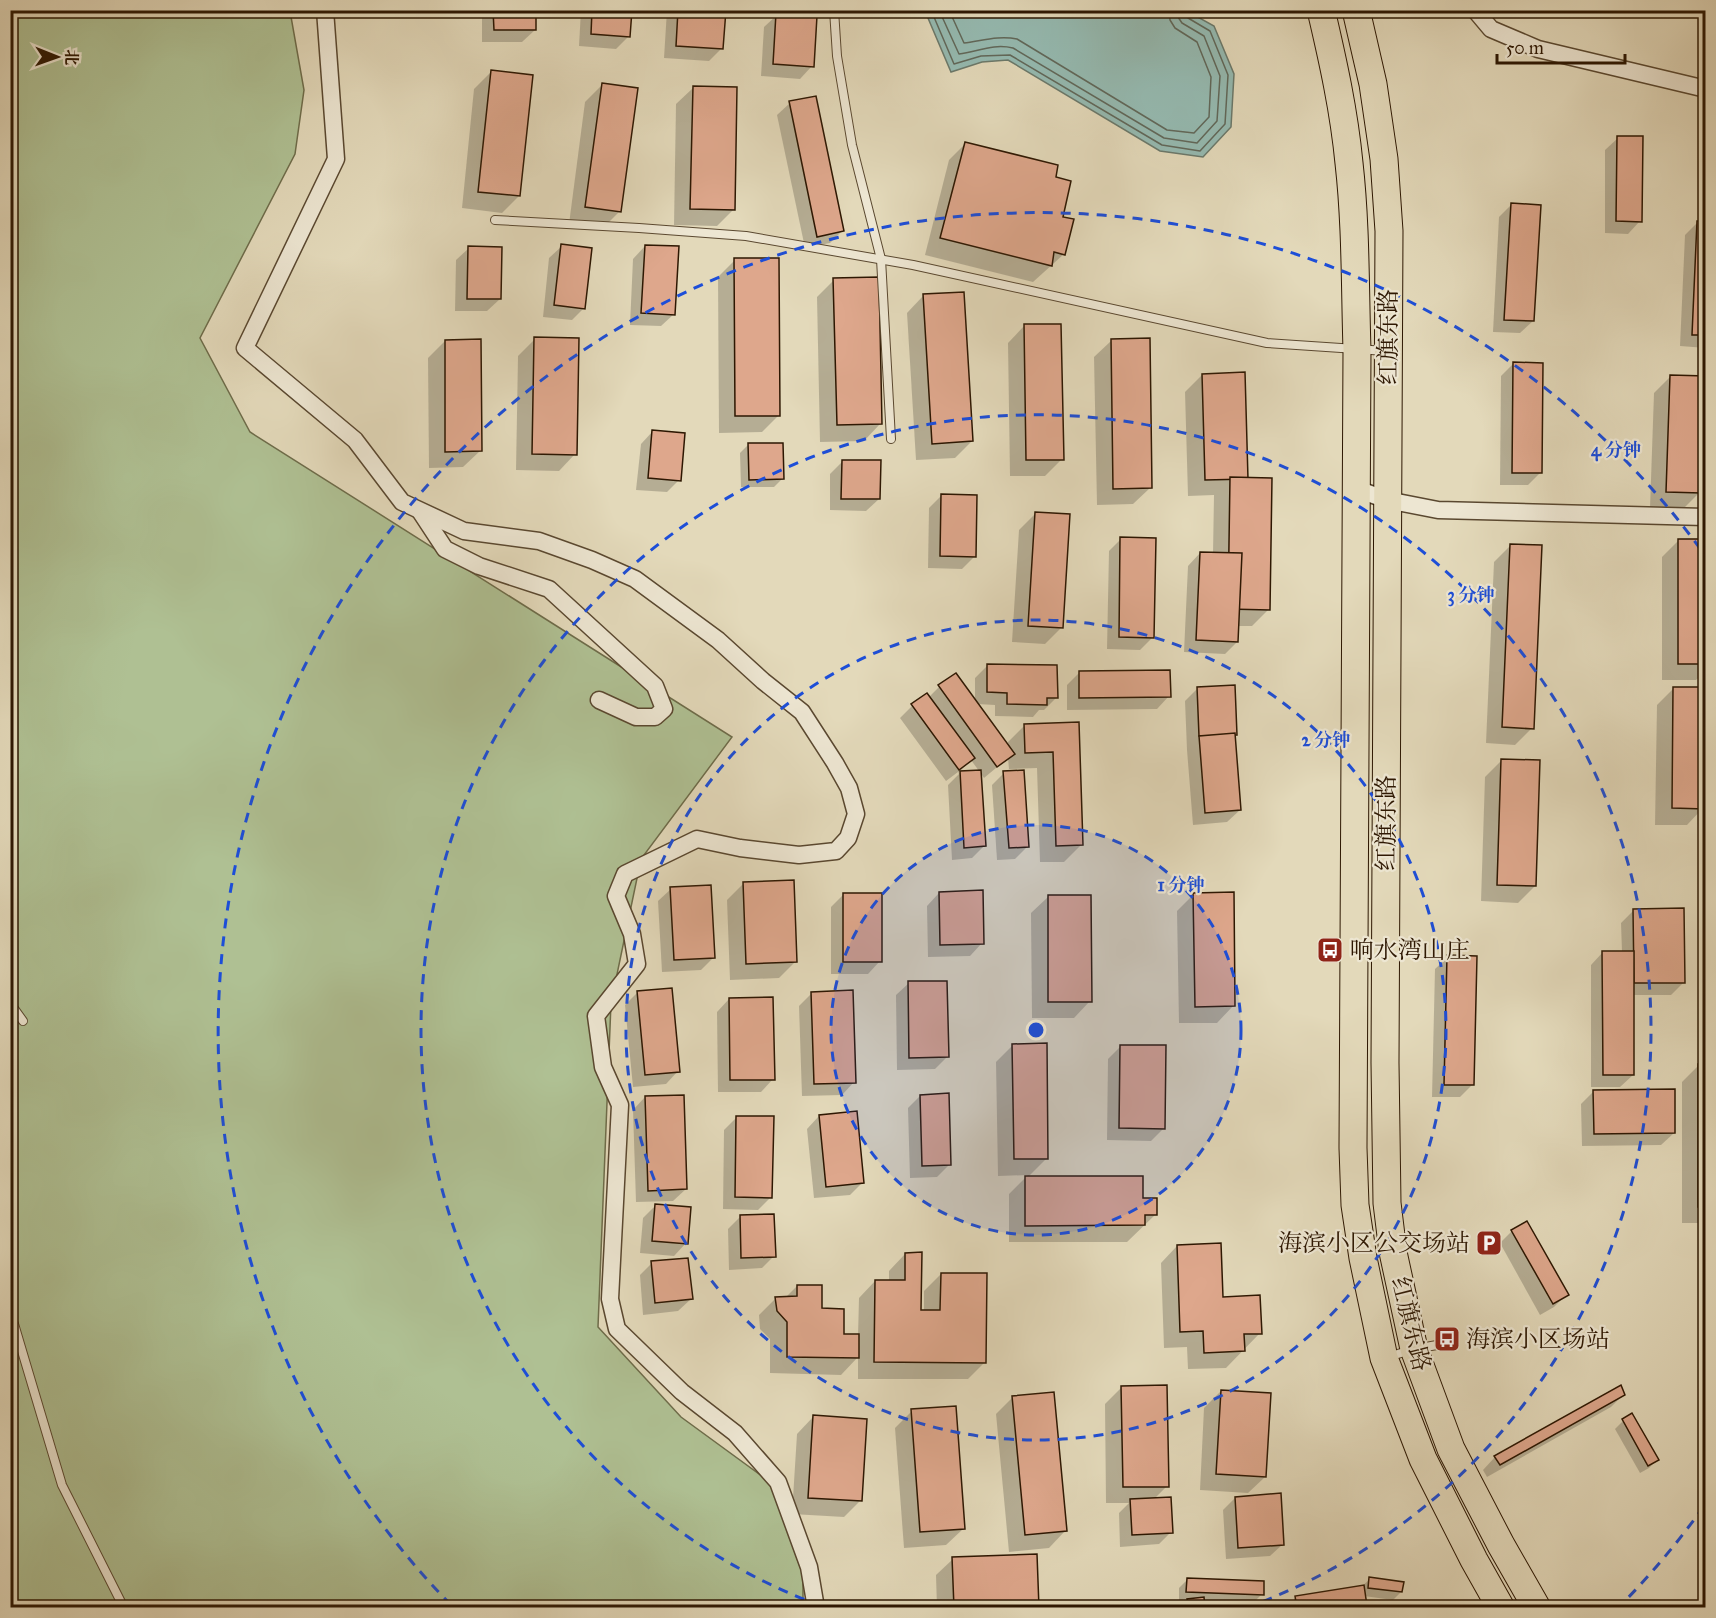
<svg xmlns="http://www.w3.org/2000/svg" width="1716" height="1618" font-family="'IM FELL Great Primer','Noto Serif SC',serif">
<style>
.green{fill:#afc093;stroke:#6e6c4a;stroke-width:1.5}
.water{fill:#95bab1;stroke:#6b796b;stroke-width:1.5}
.shadow{fill:#0003;fill-rule:evenodd}
.lines{fill:none;stroke-linecap:round;stroke-linejoin:round}
.shore{stroke:#61685a;stroke-width:1.5}
.building{fill:#dea78c;stroke:#2d1702;stroke-width:1.5}
.lane-casing{stroke:#5a4830;stroke-width:10}
.street-casing{stroke:#5a4830;stroke-width:19}
.primary-casing{stroke:#2d1702;stroke-width:29}
.lane{stroke:#ede6d2;stroke-width:8}
.street{stroke:#ede6d2;stroke-width:16}
.primary{stroke:#e3d9ba;stroke-width:27}
.ring{fill:none;stroke:#1d4ed8;stroke-width:3;stroke-dasharray:10 8}
.labels{text-anchor:middle;stroke-width:4.5;stroke-linejoin:round;paint-order:stroke}
.street-label{font-size:24px;fill:#2d1702;stroke:#ede6d2}
.poi-label{font-size:24px;fill:#2d1702;stroke:#ede6d2;text-anchor:start}
.centre{fill:#1d4ed8;stroke:#ede6d2;stroke-width:3}
.ring-label{font-size:18px;text-anchor:middle;font-weight:bold;fill:#1d4ed8;stroke:#ede6d2;stroke-width:4.5;stroke-linejoin:round;paint-order:stroke}
</style>
<rect width="100%" height="100%" fill="#e3d9ba"/>
<filter id="stains"><feTurbulence type="fractalNoise" baseFrequency=".00333" numOctaves="4"/><feColorMatrix values="0 0 0 0 .2 0 0 0 0 .09 0 0 0 0 .02 0 0 0 .5 -.17"/></filter>
<radialGradient id="worn" r=".72"><stop offset=".6" stop-color="#630" stop-opacity="0"/><stop offset="1" stop-color="#630" stop-opacity=".3"/></radialGradient>
<polygon class="green" points="11,11 290,11 304,90 295,154 200,338 250,432 732,737 641,859 611,1003 598,1327 681,1417 770,1482 803,1575 803,1607 11,1608"/>
<polygon class="water" points="925,11 1187,11 1214,26 1234,74 1231,127 1203,157 1160,151 1008,60 982,62 951,72"/>
<g class="shadow">
<polygon points="482,10 535,10 535,30 522,42 482,42"/>
<polygon points="581,10 630,10 629,36 616,49 579,46"/>
<polygon points="667,10 724,10 722,48 709,61 664,58"/>
<polygon points="777,15 812,66 800,79 761,76 764,27"/>
<polygon points="491,72 519,196 502,213 462,208 474,89"/>
<polygon points="602,85 620,211 603,228 569,224 585,102"/>
<polygon points="693,88 734,209 717,226 674,225 676,104"/>
<polygon points="790,103 842,231 830,243 805,248 777,115"/>
<polygon points="1618,138 1640,221 1628,234 1605,233 1605,150"/>
<polygon points="965,144 1055,178 1061,218 1064,254 1033,282 925,255 949,160"/>
<polygon points="1511,205 1533,321 1520,333 1493,332 1499,217"/>
<polygon points="1697,223 1706,223 1706,348 1680,346 1685,235"/>
<polygon points="562,246 584,308 572,320 543,317 549,258"/>
<polygon points="645,246 674,314 661,326 630,325 633,259"/>
<polygon points="469,248 500,299 487,311 455,311 456,260"/>
<polygon points="735,260 778,416 762,432 719,433 718,277"/>
<polygon points="834,280 880,424 864,441 820,442 817,297"/>
<polygon points="923,296 972,441 955,458 916,460 907,313"/>
<polygon points="1024,326 1062,459 1045,476 1010,476 1008,343"/>
<polygon points="535,339 575,454 559,471 516,470 518,356"/>
<polygon points="445,341 480,451 463,467 429,468 428,358"/>
<polygon points="1111,341 1150,488 1133,504 1097,505 1094,357"/>
<polygon points="1513,364 1540,473 1528,485 1500,485 1501,376"/>
<polygon points="1202,375 1269,609 1252,626 1238,626 1237,642 1225,654 1184,652 1188,566 1200,553 1213,554 1214,495 1188,496 1185,392"/>
<polygon points="1671,376 1700,492 1683,509 1650,508 1654,393"/>
<polygon points="653,431 679,480 667,492 636,490 641,444"/>
<polygon points="748,445 782,479 774,487 741,487 740,453"/>
<polygon points="843,461 879,499 866,511 830,510 830,474"/>
<polygon points="941,496 975,556 962,569 928,568 929,508"/>
<polygon points="1036,513 1062,627 1045,644 1012,642 1019,530"/>
<polygon points="1121,539 1153,637 1140,650 1107,649 1109,551"/>
<polygon points="1679,540 1706,540 1706,671 1696,680 1662,680 1662,557"/>
<polygon points="1511,545 1532,728 1515,745 1486,743 1494,562"/>
<path d="M988,665L1056,698L1044,710H1039L1033,717L995,716V705L977,704L1008,748V742L1025,725L1078,724L1081,845L1064,862H1040L1037,768L1009,769L1008,758L984,778L980,772L984,846L972,858L952,860L948,785L959,774L958,772L946,781L900,718L912,706L929,697L939,687L975,702V678ZM971,760L979,771L958,773Z"/>
<polygon points="1079,673 1169,696 1157,709 1067,710 1067,685"/>
<polygon points="1198,688 1234,736 1240,810 1227,822 1193,825 1187,750 1185,701"/>
<polygon points="1674,688 1703,808 1687,825 1655,825 1657,705"/>
<polygon points="1502,760 1535,886 1518,903 1481,901 1485,777"/>
<polygon points="1004,773 1028,846 1015,859 997,860 992,785"/>
<polygon points="743,884 796,961 779,978 730,980 727,900"/>
<polygon points="671,889 713,958 701,970 662,972 658,901"/>
<polygon points="939,893 982,943 970,956 928,957 927,906"/>
<polygon points="844,894 880,961 868,974 831,974 831,907"/>
<polygon points="1194,894 1233,1006 1217,1023 1179,1023 1177,911"/>
<polygon points="1048,897 1090,1001 1074,1018 1032,1018 1031,913"/>
<polygon points="1634,910 1684,982 1671,995 1633,995 1633,1075 1620,1087 1591,1087 1591,965 1603,952 1622,952 1621,923"/>
<polygon points="1448,957 1472,1085 1460,1097 1432,1097 1435,969"/>
<polygon points="909,983 947,1057 935,1069 897,1070 896,995"/>
<polygon points="637,993 678,1071 666,1084 633,1087 625,1005"/>
<polygon points="812,993 854,1082 842,1095 802,1096 799,1006"/>
<polygon points="729,999 773,1079 761,1092 718,1092 717,1012"/>
<polygon points="1013,1045 1047,1158 1028,1177 1141,1199 1155,1215 1127,1242 1009,1242 1009,1194 1028,1175 998,1176 996,1062"/>
<polygon points="1121,1046 1163,1129 1151,1141 1107,1140 1108,1059"/>
<polygon points="1699,1065 1706,1065 1706,1223 1682,1223 1682,1082"/>
<polygon points="1594,1091 1674,1133 1661,1145 1582,1146 1581,1104"/>
<polygon points="920,1096 949,1165 937,1177 910,1178 908,1108"/>
<polygon points="645,1097 686,1189 673,1201 636,1202 633,1110"/>
<polygon points="819,1116 863,1182 850,1195 814,1198 807,1129"/>
<polygon points="737,1117 771,1197 758,1210 723,1209 724,1130"/>
<polygon points="655,1206 686,1243 674,1256 640,1253 643,1218"/>
<polygon points="740,1217 774,1256 762,1268 729,1270 728,1229"/>
<polygon points="1512,1231 1567,1294 1554,1307 1540,1315 1500,1243"/>
<polygon points="1177,1246 1222,1298 1260,1333 1226,1368 1188,1369 1187,1347 1164,1348 1161,1263"/>
<polygon points="905,1254 920,1312 924,1312 924,1291 941,1274 985,1362 968,1379 858,1379 858,1357 841,1375 770,1373 770,1339 760,1329 759,1315 776,1298 785,1298 797,1286 821,1310 843,1335 858,1336 859,1298 875,1281 889,1281 889,1271"/>
<polygon points="652,1263 691,1299 678,1311 643,1315 640,1275"/>
<polygon points="1122,1387 1167,1486 1153,1500 1171,1532 1159,1544 1120,1547 1119,1513 1129,1503 1106,1503 1105,1404"/>
<polygon points="1221,1391 1265,1477 1248,1493 1200,1490 1204,1408"/>
<polygon points="1624,1394 1611,1407 1487,1477 1483,1470 1495,1457"/>
<polygon points="1013,1397 1065,1531 1049,1548 1009,1552 996,1414"/>
<polygon points="912,1411 963,1529 946,1545 904,1548 895,1428"/>
<polygon points="1632,1415 1657,1460 1649,1468 1640,1473 1615,1429 1623,1421"/>
<polygon points="813,1417 861,1500 844,1517 792,1514 797,1434"/>
<polygon points="1235,1498 1283,1544 1270,1556 1226,1559 1223,1510"/>
<polygon points="1706,1547 1706,1562 1701,1552"/>
<polygon points="953,1559 1038,1608 937,1608 936,1575"/>
<polygon points="1370,1579 1401,1592 1393,1600 1364,1596 1365,1605 1363,1608 1286,1608 1296,1597 1361,1587"/>
<polygon points="1187,1580 1262,1594 1254,1602 1203,1601 1204,1608 1181,1608 1188,1600 1179,1600 1179,1588"/>
</g>
<g class="lines">
<g class="shore">
<polyline points="931,10 954,64 981,56 1010,55 1162,145 1200,151 1225,124 1228,75 1210,31 1188,18 1185,10"/>
<path d="M939,10L959,54C977,52 993,43 1013,48L1164,138L1197,143L1217,121L1220,76L1204,36L1182,23L1178,17V10"/>
<path d="M949,10L964,43C981,41 999,35 1017,39L1167,130L1194,133L1209,117L1211,77L1197,42L1175,28L1170,20L1169,10"/>
</g>
</g>
<g class="building">
<polygon points="493,10 536,10 536,30 494,30"/>
<polygon points="592,10 632,10 630,37 591,34"/>
<polygon points="678,10 726,10 723,49 676,46"/>
<polygon points="776,13 817,16 814,67 773,64"/>
<polygon points="491,70 533,75 520,196 478,192"/>
<polygon points="602,83 638,88 621,212 585,207"/>
<polygon points="693,86 737,87 735,210 690,209"/>
<polygon points="816,96 844,231 817,237 789,101"/>
<polygon points="1617,136 1643,136 1642,222 1616,221"/>
<polygon points="965,142 1058,165 1056,177 1071,181 1063,217 1074,219 1065,255 1054,252 1052,266 940,238"/>
<polygon points="1511,203 1541,205 1534,321 1504,320"/>
<polygon points="1697,221 1706,221 1706,335 1692,335"/>
<polygon points="561,244 592,248 585,309 554,305"/>
<polygon points="645,245 679,246 675,315 641,313"/>
<polygon points="468,246 502,247 501,299 467,299"/>
<polygon points="734,258 779,258 780,416 735,416"/>
<polygon points="879,277 882,424 837,425 833,278"/>
<polygon points="964,292 973,441 932,444 923,294"/>
<polygon points="1024,324 1061,324 1064,460 1026,460"/>
<polygon points="534,337 579,338 577,455 532,454"/>
<polygon points="1150,338 1152,488 1113,489 1111,339"/>
<polygon points="481,339 482,451 445,452 445,340"/>
<polygon points="1513,362 1543,363 1542,473 1512,473"/>
<polygon points="1245,372 1248,479 1205,480 1202,374"/>
<polygon points="1670,375 1706,376 1701,493 1666,492"/>
<polygon points="652,430 685,433 681,481 648,478"/>
<polygon points="748,443 783,443 784,479 749,480"/>
<polygon points="842,460 881,460 880,499 841,499"/>
<polygon points="1230,477 1272,478 1270,610 1228,609"/>
<polygon points="941,494 977,495 976,557 940,556"/>
<polygon points="1035,512 1070,514 1063,628 1028,626"/>
<polygon points="1120,537 1156,538 1154,638 1119,637"/>
<rect x="1678" y="539" width="28" height="125"/>
<polygon points="1510,544 1542,545 1534,729 1502,727"/>
<polygon points="1200,552 1242,553 1238,642 1196,640"/>
<polygon points="987,664 1057,665 1058,698 1047,698 1047,705 1007,704 1007,693 987,692"/>
<polygon points="1170,670 1171,697 1079,698 1079,671"/>
<polygon points="956,673 1015,754 997,767 938,685"/>
<polygon points="1235,685 1237,735 1199,736 1197,687"/>
<polygon points="1673,687 1706,687 1705,809 1672,808"/>
<polygon points="927,693 975,758 959,770 911,704"/>
<polygon points="1079,722 1083,845 1056,846 1053,752 1025,753 1024,724"/>
<polygon points="1235,733 1241,810 1205,813 1199,736"/>
<polygon points="1501,759 1540,760 1536,886 1497,885"/>
<polygon points="981,770 986,846 964,848 960,771"/>
<polygon points="1024,770 1029,847 1009,848 1003,771"/>
<polygon points="794,880 797,962 746,964 743,882"/>
<polygon points="711,885 715,958 674,960 670,887"/>
<polygon points="983,890 984,944 940,945 939,892"/>
<polygon points="1234,892 1235,1006 1195,1007 1193,893"/>
<rect x="843" y="893" width="39" height="69"/>
<polygon points="1048,895 1091,895 1092,1002 1048,1002"/>
<polygon points="1684,908 1685,983 1634,983 1633,909"/>
<polygon points="1602,951 1634,951 1634,1075 1603,1075"/>
<polygon points="1447,955 1477,956 1474,1085 1444,1085"/>
<polygon points="908,981 947,981 949,1057 909,1058"/>
<polygon points="672,988 680,1072 645,1075 637,991"/>
<polygon points="853,990 856,1083 814,1084 811,992"/>
<polygon points="773,997 775,1080 730,1080 729,998"/>
<polygon points="1047,1043 1048,1159 1014,1159 1012,1044"/>
<polygon points="1120,1045 1166,1045 1165,1129 1119,1128"/>
<rect x="1698" y="1064" width="8" height="143"/>
<polygon points="1675,1089 1675,1133 1594,1134 1593,1090"/>
<polygon points="949,1093 951,1165 922,1166 920,1095"/>
<polygon points="684,1095 687,1189 648,1191 645,1096"/>
<polygon points="857,1111 864,1183 826,1187 819,1115"/>
<polygon points="736,1116 774,1116 772,1198 735,1197"/>
<polygon points="1025,1176 1143,1176 1143,1198 1157,1198 1157,1215 1145,1215 1145,1225 1025,1226"/>
<polygon points="655,1204 691,1207 688,1244 652,1241"/>
<polygon points="774,1214 776,1257 741,1258 740,1215"/>
<polygon points="1527,1221 1569,1295 1553,1304 1511,1230"/>
<polygon points="1221,1243 1223,1297 1260,1295 1262,1334 1244,1334 1245,1351 1204,1353 1203,1331 1180,1332 1177,1245"/>
<polygon points="922,1252 921,1310 940,1310 941,1273 987,1273 986,1363 874,1362 875,1280 905,1280 905,1253"/>
<polygon points="688,1258 693,1299 655,1303 651,1261"/>
<polygon points="797,1285 822,1285 822,1308 844,1309 844,1334 859,1334 859,1358 787,1357 787,1322 777,1311 775,1297 797,1296"/>
<polygon points="1167,1385 1169,1487 1123,1487 1121,1386"/>
<polygon points="1621,1385 1625,1395 1500,1465 1494,1456"/>
<polygon points="1221,1390 1271,1393 1266,1477 1216,1474"/>
<polygon points="1054,1392 1067,1531 1025,1535 1012,1396"/>
<polygon points="956,1406 965,1529 920,1532 911,1409"/>
<polygon points="1632,1413 1659,1460 1648,1466 1622,1419"/>
<polygon points="813,1415 867,1419 862,1501 808,1498"/>
<polygon points="1281,1493 1284,1545 1238,1548 1235,1497"/>
<polygon points="1171,1497 1173,1533 1132,1535 1130,1499"/>
<polygon points="1037,1554 1039,1608 954,1608 952,1557"/>
<polygon points="1369,1577 1404,1582 1402,1592 1368,1588"/>
<polygon points="1187,1578 1264,1581 1264,1595 1186,1592"/>
<polygon points="1364,1585 1367,1606 1357,1608 1297,1608 1295,1596"/>
<polygon points="1204,1597 1205,1608 1189,1608 1187,1599"/>
</g>
<g class="lines">
<g class="lane-casing">
<g id="lane">
<polyline points="834,10 837,56 852,145 881,259 891,439"/>
<polyline points="495,220 639,228 746,236 913,265 1267,343 1386,351"/>
<polyline points="10,1003 23,1021"/>
<polyline points="10,1317 14,1324 62,1485 124,1608"/>
<polyline points="1388,1357 1414,1349 1437,1345"/>
</g>
</g>
<g class="street-casing">
<g id="street">
<polyline points="325,10 336,159 245,348 355,440 402,502 464,531 539,541 592,560 635,579 718,640 763,681 802,712 835,763 849,788 856,814 848,838 836,851 799,855 740,848 697,839 625,874 616,896 632,934 637,964 596,1016 603,1067 620,1105 610,1299 617,1329 682,1392 735,1433 778,1482 809,1567 816,1608"/>
<polyline points="1475,10 1491,29 1538,49 1706,89"/>
<polyline points="1357,489 1387,500 1438,510 1705,517"/>
<polyline points="420,511 445,549 479,566 549,589 655,686 664,709 655,717 636,717 599,700"/>
</g>
</g>
<g class="primary-casing">
<g id="primary">
<path d="M1321,10C1333,61 1344,111 1349,163C1356,225 1355,288 1357,350L1353,1148L1355,1205L1363,1258L1384,1358L1423,1459L1474,1560L1501,1608"/>
<polyline points="1356,10 1373,84 1384,159 1389,231 1385,1063 1387,1203 1393,1252 1414,1349 1451,1449 1501,1545 1537,1608"/>
</g>
</g>
<use href="#lane" class="lane"/>
<use href="#street" class="street"/>
<use href="#primary" class="primary"/>
</g>
<circle cx="1036" cy="1030" r="205" fill="#1d4ed8" fill-opacity=".12"/>
<g class="ring">
<circle cx="1036" cy="1030" r="205"/>
<circle cx="1036" cy="1030" r="410"/>
<path d="M821 1606A615 615 0 1 1 1251 1606"/>
<path d="M1704 1506A820 820 0 0 1 1621 1605M451 1605A820 820 0 1 1 1704 554"/>
</g>
<defs>
<g id="bus-square" transform="scale(1.35)"><rect x="-9" y="-9" width="18" height="18" rx="4" fill="#8f2418" stroke="#ede6d2"/><path d="M-5-6H5V4H4V6H2V4H-2V6H-4V4H-5ZM-3.5-4V0h7V-4ZM-3.5 1.2v1.5H-2V1.2ZM2 1.2v1.5H3.5V1.2Z" fill="#fff"/></g>
<g id="parking-square" transform="scale(1.35)"><rect x="-9" y="-9" width="18" height="18" rx="4" fill="#8f2418" stroke="#ede6d2"/><path d="M-3.5-5.5H1a3.5 3.5 0 0 1 0 7H-1V5.5H-3.5ZM-1-3.4V-.6H.8a1.4 1.4 0 0 0 0-2.8Z" fill="#fff"/></g>
</defs>
<g fill-rule="evenodd">
<use href="#bus-square" x="1330" y="950"/>
<use href="#parking-square" x="1489" y="1243"/>
<use href="#bus-square" x="1447" y="1339"/>
</g>
<g class="labels">
<g class="street-label">
<text transform="translate(1388 337) rotate(-90)" y="8">红旗东路</text>
<text transform="translate(1386 823) rotate(-90)" y="8">红旗东路</text>
<text transform="translate(1411 1324) rotate(76)" y="8">红旗东路</text>
</g>
<g class="poi-label">
<text x="1350" y="958">响水湾山庄</text>
<text x="1470" y="1251" text-anchor="end">海滨小区公交场站</text>
<text x="1466" y="1347">海滨小区场站</text>
</g>
</g>
<circle cx="1036" cy="1030" r="9" class="centre"/>
<g class="ring-label">
<text x="1616" y="456">4 分钟</text>
<text x="1471" y="601">3 分钟</text>
<text x="1326" y="746">2 分钟</text>
<text x="1181" y="891">1 分钟</text>
</g>
<rect width="1716" height="1618" fill="none" stroke="#e3d9ba" stroke-width="36"/>
<rect x="12" y="12" width="1692" height="1594" fill="none" stroke="#2d1702" stroke-width="3"/>
<rect x="18" y="18" width="1680" height="1582" fill="none" stroke="#2d1702" stroke-width="1.5"/>
<g transform="translate(57 57) rotate(91)" stroke="#ede6d2" stroke-width="4.5" paint-order="stroke">
<path d="M0-4.5L10 22L0 15L-10 22Z" fill="#2d1702"/>
<text y="-9" font-size="16" font-weight="bold" text-anchor="middle" fill="#2d1702">北</text>
</g>
<path d="M1497 54v9h128v-9" fill="none" stroke="#2d1702" stroke-width="3"/>
<text x="1506" y="54" font-size="18" fill="#2d1702" stroke="#ede6d2" stroke-width="4.5" paint-order="stroke">50 m</text>
<rect width="100%" height="100%" filter="url(#stains)"/>
<rect width="100%" height="100%" fill="url(#worn)"/>
</svg>
